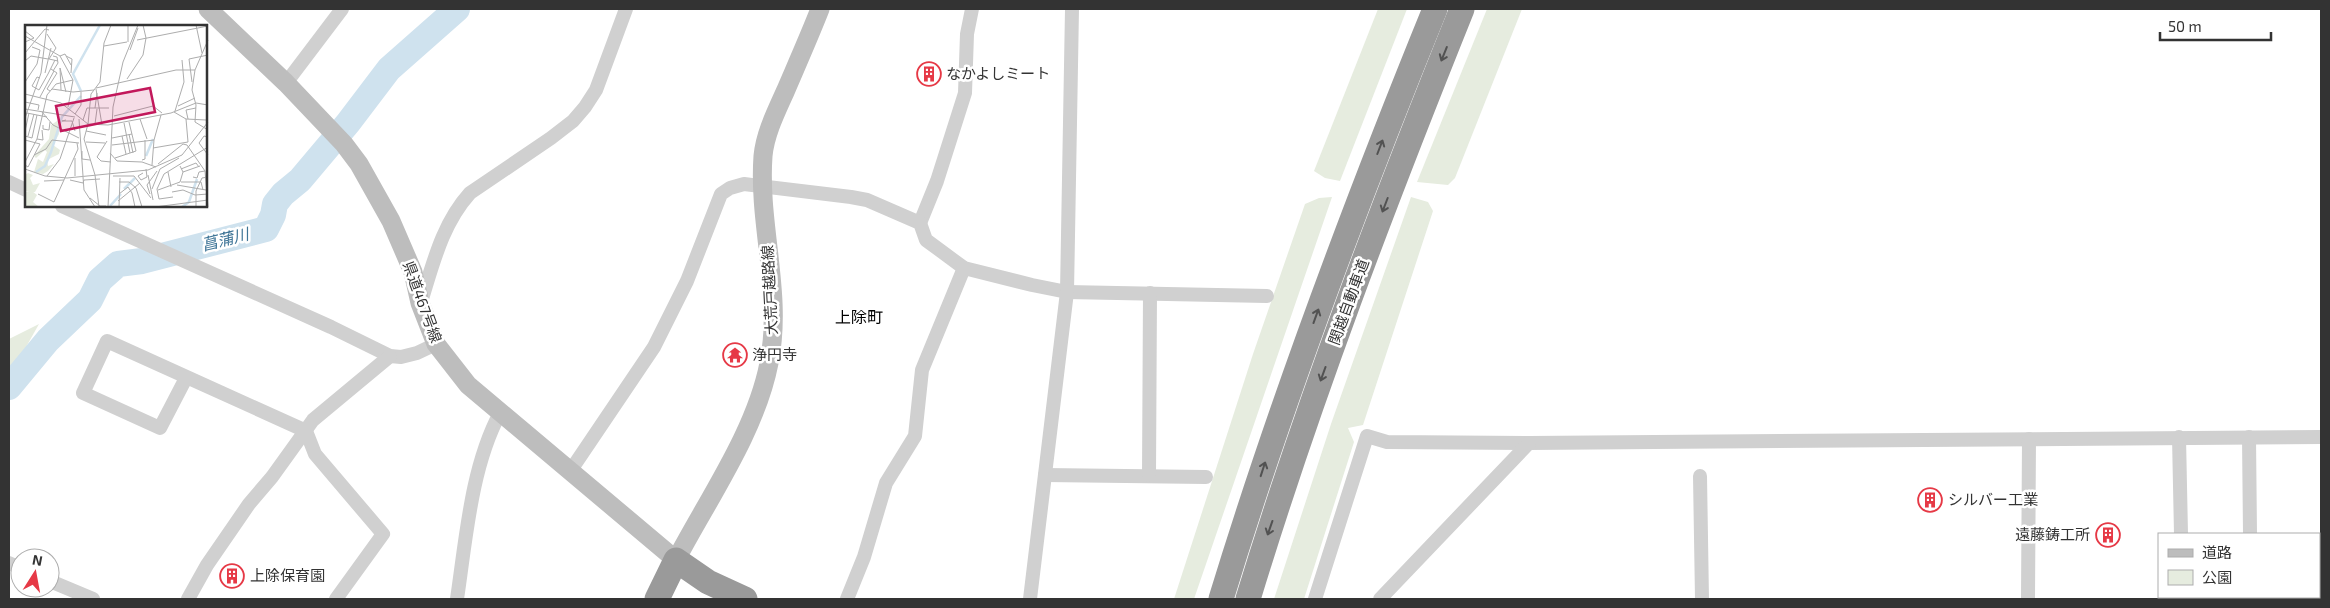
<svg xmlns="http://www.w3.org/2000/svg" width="2330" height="608" font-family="'Exo 2','Noto Sans JP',sans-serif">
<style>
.green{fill:#e6ecdf}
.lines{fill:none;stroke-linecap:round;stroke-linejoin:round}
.river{stroke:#cfe2ee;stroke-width:26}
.street{stroke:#d0d0d0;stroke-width:14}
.secondary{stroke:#bdbdbd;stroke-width:19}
.highway{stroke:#9a9a9a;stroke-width:25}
.oneway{stroke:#525252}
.labels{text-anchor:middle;stroke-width:5;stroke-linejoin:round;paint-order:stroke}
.poi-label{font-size:15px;fill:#333;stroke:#fff;text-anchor:start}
.street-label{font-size:15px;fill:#333;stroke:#fff}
.water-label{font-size:16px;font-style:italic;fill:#3f7597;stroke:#fff}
.neighbourhood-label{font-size:16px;fill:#000;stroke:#fff}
.inset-river{fill:none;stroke:#cfe2ee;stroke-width:2.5}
.inset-road{fill:none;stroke:#adadad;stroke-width:1}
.view{fill:#c2185b;fill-opacity:0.15;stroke:#c2185b;stroke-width:2.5}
.inset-edge{fill:none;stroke:#333;stroke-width:2.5}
</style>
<rect width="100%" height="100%" fill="#fff"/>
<g class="green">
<polygon points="1378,9 1407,9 1340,181 1325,178 1314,171"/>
<polygon points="1487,9 1522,9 1455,178 1448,185 1417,182"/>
<polygon points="1332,197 1194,599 1174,599 1253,354 1305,204 1319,198"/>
<polygon points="1411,197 1428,202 1433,211 1363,425 1348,428 1354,442 1304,599 1274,599 1331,424"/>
<polygon points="39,324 26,347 9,385 9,339"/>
</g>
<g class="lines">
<polyline class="river" points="9,387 48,340 90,300 100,280 118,264 142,261 266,229 273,215 275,204 283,194 300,180 348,123 389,69 457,9"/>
<g class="street">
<polyline points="286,83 342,9"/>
<polyline points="9,182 26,190"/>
<polyline points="62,206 331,327 390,356 401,357 417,353 436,344"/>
<polyline points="920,223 937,181 965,93 967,34 972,9"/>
<path d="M421,302C433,264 442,224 470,193L551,138L573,121L585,107L596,90L626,9"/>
<polyline points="186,378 160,428 83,393 107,341 306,431 315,454 383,534 336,599"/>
<polyline points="2179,437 2181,534"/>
<polyline points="2249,437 2250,534"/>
<polyline points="571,470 654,347 687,281 721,194 730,188 744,184 851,197 867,200 920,223 926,240 964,268 1032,285 1067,292 1267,296"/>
<polyline points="1045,475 1206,477"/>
<polyline points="1149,475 1150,293"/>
<polyline points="1700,476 1702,599"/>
<polyline points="9,563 20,568"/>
<polyline points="2319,576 2321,576"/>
<polyline points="50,581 93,599"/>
<polyline points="2182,597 2182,599"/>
<polyline points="188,599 207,565 249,504 272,477 313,420 390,356"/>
<path d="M457,599C466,539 471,467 500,413"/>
<polyline points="847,599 864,557 886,483 915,436 922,370 964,268"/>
<polyline points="1030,599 1067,292 1072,9"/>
<polyline points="1315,599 1367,436 1387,442 1529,443 2321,437"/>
<polyline points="1380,599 1529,443"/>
<polyline points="2028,599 2029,439"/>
</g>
<path class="secondary" d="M208,9L286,83L344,144L359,164L391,221L413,272L420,303L436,344L468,385L676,560C708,499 756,431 769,363C783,293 758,226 763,156C765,134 776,112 785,92C797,64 809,37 820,9"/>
<g class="highway">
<polyline points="657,599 676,560 708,582 745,599"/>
<path d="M1221,599C1282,399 1356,203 1435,9"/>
<path d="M1248,599C1309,399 1384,203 1462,9"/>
</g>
</g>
<defs><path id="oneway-shaft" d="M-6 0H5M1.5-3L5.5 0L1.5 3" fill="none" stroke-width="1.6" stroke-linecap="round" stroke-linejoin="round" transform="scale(1.25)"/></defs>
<g class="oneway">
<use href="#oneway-shaft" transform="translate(1444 54) rotate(112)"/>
<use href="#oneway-shaft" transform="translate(1380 147) rotate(-69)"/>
<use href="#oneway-shaft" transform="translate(1385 205) rotate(111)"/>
<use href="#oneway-shaft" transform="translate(1316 316) rotate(-70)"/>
<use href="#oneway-shaft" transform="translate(1323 374) rotate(110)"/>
<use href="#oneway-shaft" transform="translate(1263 469) rotate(-72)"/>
<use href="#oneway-shaft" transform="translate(1270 528) rotate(109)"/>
</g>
<defs>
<g id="building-ring" transform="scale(1.25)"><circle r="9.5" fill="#fff" stroke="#e63946" stroke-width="1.5"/><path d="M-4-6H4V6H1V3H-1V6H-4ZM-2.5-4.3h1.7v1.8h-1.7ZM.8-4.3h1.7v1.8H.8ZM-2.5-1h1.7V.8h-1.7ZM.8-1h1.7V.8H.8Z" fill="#e63946"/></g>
<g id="temple-ring" transform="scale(1.25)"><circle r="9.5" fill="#fff" stroke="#e63946" stroke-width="1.5"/><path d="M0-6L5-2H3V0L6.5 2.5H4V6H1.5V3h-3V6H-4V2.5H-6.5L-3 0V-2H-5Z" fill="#e63946"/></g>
</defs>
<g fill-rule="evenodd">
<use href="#building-ring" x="929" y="74"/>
<use href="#temple-ring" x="735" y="355"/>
<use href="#building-ring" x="1930" y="500"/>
<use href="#building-ring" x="2108" y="535"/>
<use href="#building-ring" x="232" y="576"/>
</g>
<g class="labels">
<g class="poi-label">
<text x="946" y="79">なかよしミート</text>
<text x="752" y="360">浄円寺</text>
<text x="1948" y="505">シルバー工業</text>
<text x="2090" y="540" text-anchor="end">遠藤鋳工所</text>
<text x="250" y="581">上除保育園</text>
</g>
<g class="street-label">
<text transform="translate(770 290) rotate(-93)" y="5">大荒戸越路線</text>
<text transform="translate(422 302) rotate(70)" y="5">県道467号線</text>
<text transform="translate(1349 302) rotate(-70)" y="5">関越自動車道</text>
</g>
<g class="water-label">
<text transform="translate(225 239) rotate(-14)" y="6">菖蒲川</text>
</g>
<g class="neighbourhood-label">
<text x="859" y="323">上除町</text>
</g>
</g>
<g transform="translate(25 25)">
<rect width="182" height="182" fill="#fff"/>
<path d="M35,94L34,109L28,120L35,125L34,129L22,135L23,141L29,139L23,146L18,149L9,147L13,134L18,137L22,127L20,125L11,133L9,131L24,114L26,100ZM3,148L8,150L5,153L8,160L15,158L10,167L0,166V150ZM7,166L12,170L8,177L14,182H0V167Z" fill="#e6ecdf"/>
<path class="inset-river" d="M56,66L48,49L75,0M121,131L128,114M11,147L20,141L26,127L37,92L56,71M99,164L110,153M85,181L96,169M157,182L164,177L172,154"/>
<path class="inset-road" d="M171,0L177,28M0,6L9,13L0,17M22,9L31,23L24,34L33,36M0,11L35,31L48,55L43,82M112,15L183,1M183,15L170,45L167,65L171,80L170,97L183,105M103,17V0M79,21L102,17M105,25L113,3M0,28L20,4L24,5M28,31L32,32L33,38L28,46M35,31L40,29L46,40M41,31L47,34L46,48M0,36L6,31L23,34M20,48L26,23M23,49L30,35M15,53L12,52L7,61L14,65L23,49M102,54L118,30L121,13L118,0M0,57L12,39L15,25L7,22M167,57L164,34L183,30M71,63L151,45H170M27,64L48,67L69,65M71,64L77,100M36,65L35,43L41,67M25,66L22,64L32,48L26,44M0,69L36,78L63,99L66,69L75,57L79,18L86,0M15,72L29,46M0,77L14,80L13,85M153,81L170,73M70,83L72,68M0,84L50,92M150,86L159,57L157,35M17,87L28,100L54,113M149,87L161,94L181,95M2,88L22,92M50,89L56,80V67M89,91L128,81L137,88M0,93L16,48L22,0M54,94L58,151M115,94L122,114M161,94L163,117M163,94L161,85L171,83M41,95L37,96H47L50,106M58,95L62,83H84M99,98L105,128M70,99L72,84M18,100V104L24,105L25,97M0,106L4,88M61,106L81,110M104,109L108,128M0,111L7,113L12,90M3,111L9,89M97,111L101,129M183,112L179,111L174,118L183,130M87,113L107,109M12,114L18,115L17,105M0,115L15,119L3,142L0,140M82,116L72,132L76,136L86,137M61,117L80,118M87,120L129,115M128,123L163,117M57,126V134L65,135M85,128L92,136L117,137L131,142M9,130L21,124L27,115L54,118M50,133V151M90,133L111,126L104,97M117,135L120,134V115M0,137L12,114L22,70L31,59L48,55M133,139L158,119L162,120L180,146L183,182M127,140L129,115L136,90M0,144L20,151L42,153L123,145L157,130L183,97M156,144L171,138L174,142M143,147L146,162M158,147L175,141M118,148L113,151L116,155L122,152L121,144M123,150L128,175M22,151L35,134L49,93M88,151H109L126,173M58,152L59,165L70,182M168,152L172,153L174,147L180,146M45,155L58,158L59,155L75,154M19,156L39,155M94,157H104L111,163L117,182M156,157H176L178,165M152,160L181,165M127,164L135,144L154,133M133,165L155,157L158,147L155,141M147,167L158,165L170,170L183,169M13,169L29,177L53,124L52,118M94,169L103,162L107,168L110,182M125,169L122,160L132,146M148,172L134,174L132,164L139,149L183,122M65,173L75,181H81M93,176L115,158M74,182L70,150L59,114L63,99L83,100L146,88L171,78L183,80M83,182L88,82L98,37L113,0M94,182L95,153M130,182L183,175M171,182V166L177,153L183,152"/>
<path class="view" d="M125,63L130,87L36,106L31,81Z"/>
<rect width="182" height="182" class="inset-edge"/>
</g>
<rect width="2330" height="608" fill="none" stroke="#333333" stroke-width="20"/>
<rect x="2158" y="533" width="162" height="65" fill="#ffffff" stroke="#adadad"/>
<rect x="2168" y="549" width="25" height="8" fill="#bdbdbd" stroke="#adadad"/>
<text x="2202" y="558" font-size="15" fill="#333333">道路</text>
<rect x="2168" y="570" width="25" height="15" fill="#e6ecdf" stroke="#adadad"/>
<text x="2202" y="583" font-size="15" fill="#333333">公園</text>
<g transform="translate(35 573) rotate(11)"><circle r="24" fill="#ffffff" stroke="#adadad"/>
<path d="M0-4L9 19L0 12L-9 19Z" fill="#e63946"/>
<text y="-8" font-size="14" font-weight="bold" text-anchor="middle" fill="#333333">N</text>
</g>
<path d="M2160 32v8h111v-8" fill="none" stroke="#333333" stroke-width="2.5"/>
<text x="2168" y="32" font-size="15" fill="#333333" stroke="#ffffff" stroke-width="4" paint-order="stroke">50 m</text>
</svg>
